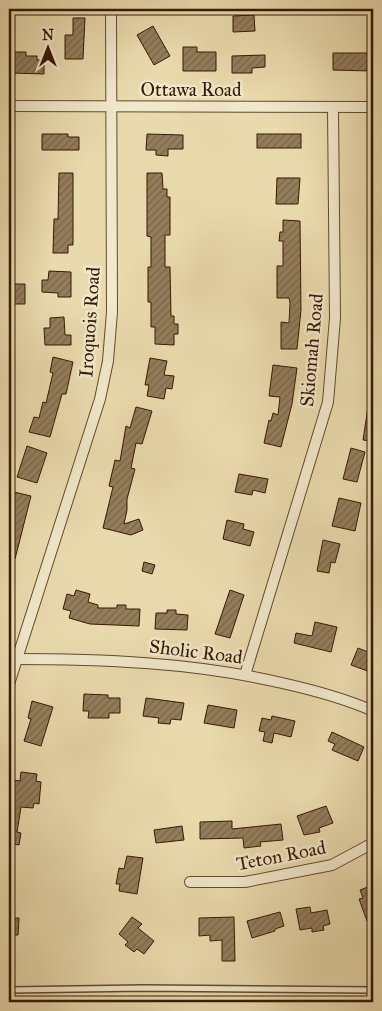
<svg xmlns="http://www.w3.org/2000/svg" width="382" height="1011" font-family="'IM FELL Great Primer',serif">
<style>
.building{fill:url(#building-hatch);stroke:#361903}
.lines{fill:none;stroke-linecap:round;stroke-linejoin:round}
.lane-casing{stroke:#63492e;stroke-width:8}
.street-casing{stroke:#63492e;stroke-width:12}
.lane{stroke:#f1e7ca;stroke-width:5}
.street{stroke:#f1e7ca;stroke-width:10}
.labels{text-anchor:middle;stroke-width:5;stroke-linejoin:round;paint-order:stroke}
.street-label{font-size:19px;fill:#361903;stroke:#f1e7ca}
</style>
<defs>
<pattern id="building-hatch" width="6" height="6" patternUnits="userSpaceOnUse" patternTransform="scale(1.25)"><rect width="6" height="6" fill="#937d5b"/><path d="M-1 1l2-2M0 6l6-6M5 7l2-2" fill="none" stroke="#796649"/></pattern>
</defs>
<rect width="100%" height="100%" fill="#e9daad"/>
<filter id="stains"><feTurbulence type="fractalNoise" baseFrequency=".004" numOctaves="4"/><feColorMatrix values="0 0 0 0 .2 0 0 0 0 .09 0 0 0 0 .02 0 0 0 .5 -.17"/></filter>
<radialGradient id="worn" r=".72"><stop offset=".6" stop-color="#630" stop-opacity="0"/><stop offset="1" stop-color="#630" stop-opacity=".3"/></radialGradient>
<g class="building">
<polygon points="254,15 255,31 233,32 233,16"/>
<polygon points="73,18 85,18 83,59 65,59 65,35 73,35"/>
<polygon points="153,26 170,56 154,65 137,35"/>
<polygon points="183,47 197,47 197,52 216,52 216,71 183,71"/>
<polygon points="12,52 26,52 26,56 37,56 37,60 44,60 44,74 11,73"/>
<polygon points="333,53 371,53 371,71 333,70"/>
<polygon points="265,55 265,67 252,68 252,73 232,73 232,56"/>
<polygon points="42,134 68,134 68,137 79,137 79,150 42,150"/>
<polygon points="147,134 183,135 183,149 168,149 168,156 156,155 156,150 146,150"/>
<rect x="257" y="134" width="44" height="14"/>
<polygon points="59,173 73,173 73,245 68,245 68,253 53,253 54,219 58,219"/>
<polygon points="147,173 162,173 163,189 167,189 167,197 170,197 170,235 165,235 165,267 170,267 171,316 174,316 174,324 178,324 178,334 174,334 174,345 155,344 155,327 151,327 151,302 148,302 148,267 151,267 151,237 147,236"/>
<polygon points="277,178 300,178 298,204 276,204"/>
<polygon points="283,220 300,221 301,310 297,349 281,349 281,322 289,323 290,303 289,298 277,298 277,266 283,266 283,241 279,241 280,232 283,232"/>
<polygon points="49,271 71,272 71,297 58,297 58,293 42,292 42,280 48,280"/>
<polygon points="10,284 25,284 25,304 9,304"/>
<polygon points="64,317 65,335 71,335 71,345 45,345 44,328 50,328 50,318"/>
<polygon points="53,357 73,362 66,394 62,394 50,437 29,432 34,417 39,418 43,402 46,403 53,373 50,372"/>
<polygon points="150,358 167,361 164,375 174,376 172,389 166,388 164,399 147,396 149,385 145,385"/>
<polygon points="273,365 297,368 292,404 281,447 264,443 269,420 271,421 273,413 278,415 280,397 269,396"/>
<polygon points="136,407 152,411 142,444 136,443 131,468 135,469 127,499 127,510 124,524 139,519 143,530 131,535 103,528 113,487 109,486 115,460 120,461 126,426 130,428"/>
<polygon points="368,407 373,407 373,441 363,440"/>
<polygon points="27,446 47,453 37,483 17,477"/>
<polygon points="351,448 365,452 357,482 343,479"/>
<polygon points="239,474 268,479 265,493 253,490 252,495 235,492"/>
<polygon points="14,492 31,496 15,559 9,557 9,514"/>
<polygon points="339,498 361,503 355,531 332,526"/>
<polygon points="227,520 244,524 243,529 254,532 250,546 223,539"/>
<polygon points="323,540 340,544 335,563 331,562 329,573 317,571"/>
<polygon points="144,562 155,565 152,574 142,571"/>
<polygon points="76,590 90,594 88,602 98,605 98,608 117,608 117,605 126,605 126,609 140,609 139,626 90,624 69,618 71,611 63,609 67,594 74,596"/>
<polygon points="230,590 244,595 230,638 215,634"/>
<polygon points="167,610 176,610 176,614 188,615 187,630 155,629 156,613 167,613"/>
<polygon points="315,622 337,627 331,652 294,643 296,633 312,636"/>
<polygon points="358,648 373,654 373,673 351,665"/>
<polygon points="84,694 108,695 108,698 120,698 120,713 109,713 109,718 88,718 89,711 83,711"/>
<polygon points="146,698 184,703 181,720 171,719 170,724 158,723 159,718 143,716"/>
<polygon points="32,701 53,707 41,746 24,741 31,719 28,718"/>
<polygon points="208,705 237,710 234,728 204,723"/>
<polygon points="272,716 295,721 291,737 274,733 272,743 263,741 265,732 259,731 262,718 271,720"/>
<polygon points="332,732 364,747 358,761 332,750 335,744 328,741"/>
<polygon points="21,772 37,774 36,781 41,782 39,804 34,803 33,808 21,807 17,832 21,833 19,845 9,843 9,816 13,780 20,781"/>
<polygon points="326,806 333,823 319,828 320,832 304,835 297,816"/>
<polygon points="232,821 232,829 281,824 283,840 260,842 261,846 244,848 243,838 200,839 200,822"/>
<polygon points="182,826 184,840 156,843 154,830"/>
<polygon points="127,856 143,858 137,894 119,891 120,884 116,884 119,868 124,869"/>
<polygon points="373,885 373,919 367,921 359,899 363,898 360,890"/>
<polygon points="310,907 311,913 327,910 330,924 323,926 324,930 312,932 312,928 300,930 296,909"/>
<polygon points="280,912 284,926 275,929 275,931 252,938 247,921"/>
<polygon points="132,917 142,924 138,928 154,941 144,954 137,949 134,952 125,945 128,942 119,934"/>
<polygon points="234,917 235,961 222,961 222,940 210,941 210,935 199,936 199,918"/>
<polygon points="9,918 19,918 18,935 9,935"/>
</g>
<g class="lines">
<g class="lane-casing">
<polyline id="lane" points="9,990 143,988 373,990"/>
</g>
<g class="street-casing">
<g id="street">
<polyline points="9,106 373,107"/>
<path d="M9,659C101,659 192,662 282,683C313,690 344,698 373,711"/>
<polyline points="245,675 328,402 335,318 333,107"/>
<polyline points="9,684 100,399 108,361 112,312 111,9"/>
<polyline points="190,882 245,882 332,865 373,843"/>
</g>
</g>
<use href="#lane" class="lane"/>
<use href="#street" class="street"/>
</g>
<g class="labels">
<g class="street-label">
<text x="191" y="96">Ottawa Road</text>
<text transform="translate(89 322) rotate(-86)" y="7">Iroquois Road</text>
<text transform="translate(311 350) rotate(-85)" y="7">Skiomah Road</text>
<text transform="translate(196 651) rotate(7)" y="7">Sholic Road</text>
<text transform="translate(281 855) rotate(-11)" y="7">Teton Road</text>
</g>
</g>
<rect width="382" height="1011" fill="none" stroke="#e9daad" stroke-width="30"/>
<rect x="10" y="10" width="362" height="991" fill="none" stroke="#361903" stroke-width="2.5"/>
<rect x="15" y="15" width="352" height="981" fill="none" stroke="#361903"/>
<g transform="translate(48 48)" stroke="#f1e7ca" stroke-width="4" paint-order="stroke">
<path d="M0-4L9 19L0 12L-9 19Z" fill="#361903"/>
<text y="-8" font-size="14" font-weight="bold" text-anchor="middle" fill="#361903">N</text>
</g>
<rect width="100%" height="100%" filter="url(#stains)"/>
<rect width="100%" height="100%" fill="url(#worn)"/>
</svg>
